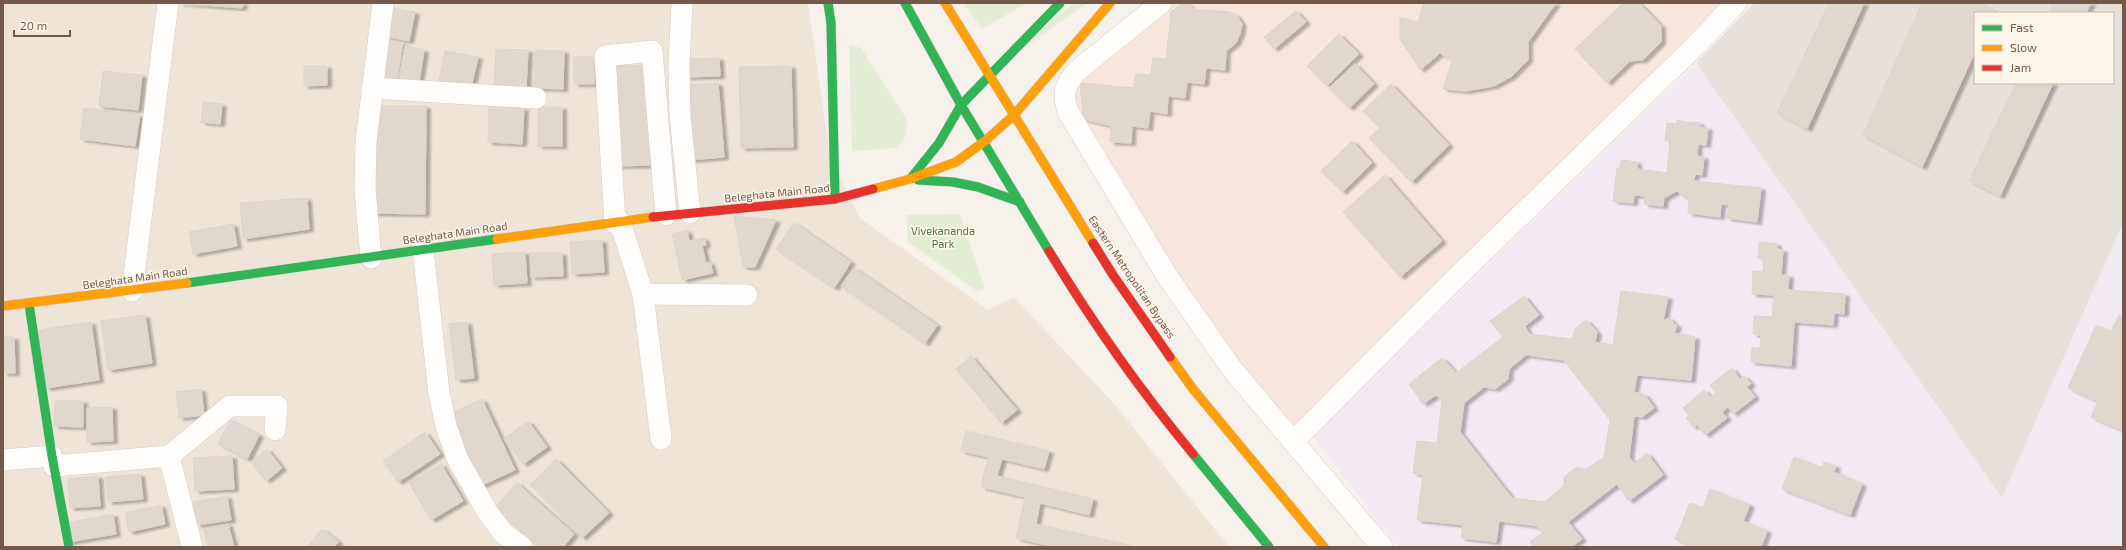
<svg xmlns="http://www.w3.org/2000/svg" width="2126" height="550" font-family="'Exo 2',sans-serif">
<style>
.residential{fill:#efe4d8}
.commercial{fill:#f6e6de}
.industrial{fill:#e8e1db;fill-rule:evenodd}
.education{fill:#f2e9f2}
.green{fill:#e3ecd5}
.building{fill:#e0d7cf;stroke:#dfd4cd;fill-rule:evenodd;filter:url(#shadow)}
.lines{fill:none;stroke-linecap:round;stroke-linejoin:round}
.street-casing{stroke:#d3cdc6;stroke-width:22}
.fast-casing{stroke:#d5cec6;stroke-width:10}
.slow-casing{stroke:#d5cec6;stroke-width:10}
.jam-casing{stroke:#d5cec6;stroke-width:10}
.street{stroke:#fefdfc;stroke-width:21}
.fast{stroke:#30b455;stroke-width:9}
.slow{stroke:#ff9f0a;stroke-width:9}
.jam{stroke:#e5322d;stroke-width:9}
.labels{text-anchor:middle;stroke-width:3;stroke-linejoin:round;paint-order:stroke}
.street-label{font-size:11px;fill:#73594b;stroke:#fef6eb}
.park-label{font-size:11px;fill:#547843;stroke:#fef6eb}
</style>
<defs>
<filter id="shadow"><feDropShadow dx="4.5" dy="2.5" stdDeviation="1" flood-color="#0004"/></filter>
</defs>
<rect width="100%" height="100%" fill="#f6f1ea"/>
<polygon class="residential" points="3,3 808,3 830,157 860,218 988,310 1014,297 1116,406 1229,547 3,547"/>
<polygon class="commercial" points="1170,3 1721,3 1610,118 1294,432 1232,359 1172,269 1074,105 1073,84"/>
<path class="industrial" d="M1754,3H2123V223L2002,498L1696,63ZM1975,13H2113V83H1975Z"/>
<polygon class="education" points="1696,63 2002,498 2123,223 2123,547 1398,547 1312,436"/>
<g class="green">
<polygon points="963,3 1027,3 982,29"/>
<polygon points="1075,3 1087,3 1003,63 1051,21"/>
<path d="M849,45L861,48L906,118C909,131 906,139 896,148L852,151Z"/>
<polygon points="960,214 985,289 977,291 907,241 907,215"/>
</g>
<g class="building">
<polygon points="179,3 243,3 242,8"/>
<polygon points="1182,3 1185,3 1193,9 1229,12 1237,16 1242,24 1240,34 1236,43 1226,51 1225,70 1206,68 1204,84 1187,82 1185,98 1168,96 1167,114 1150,111 1148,128 1132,126 1131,143 1110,142 1111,126 1083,119 1080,83 1133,88 1136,74 1151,75 1153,58 1166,59 1171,12"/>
<polygon points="1424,3 1556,3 1528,42 1528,60 1512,76 1494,86 1466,91 1443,89 1452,61 1440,53 1420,70 1400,39 1400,18 1418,22"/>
<polygon points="1623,3 1639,3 1661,26 1661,42 1643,60 1630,61 1607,83 1575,49"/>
<polygon points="1829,3 1864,3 1807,129 1777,113"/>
<polygon points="1922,3 1978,3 1994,11 1993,13 1975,13 1975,52 1922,167 1863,135"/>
<polygon points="2053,3 2091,3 2086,13 2049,13"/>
<polygon points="390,8 415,12 409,41 385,36"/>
<polygon points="1296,11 1306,22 1274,49 1264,37"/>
<polygon points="1339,34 1359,54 1327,86 1307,66"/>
<polygon points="382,40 403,43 397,79 376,76"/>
<polygon points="405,46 424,50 419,82 399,78"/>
<polygon points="496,49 528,50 526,89 494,87"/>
<polygon points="535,50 564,51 563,89 534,88"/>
<polygon points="445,51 478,57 470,92 438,85"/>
<rect x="574" y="57" width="20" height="27"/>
<polygon points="719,58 720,76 686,77 686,59"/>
<polygon points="1355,64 1374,84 1349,108 1329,88"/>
<polygon points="650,65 654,165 617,166 613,66"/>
<polygon points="304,66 327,66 327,85 304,86"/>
<polygon points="791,66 793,147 741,148 739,67"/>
<polygon points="103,71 142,75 138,110 99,106"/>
<polygon points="718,83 724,157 690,160 684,85"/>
<polygon points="2016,83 2053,83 2000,196 1969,181"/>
<polygon points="1391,84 1449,145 1411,182 1369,138 1380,128 1363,111"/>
<polygon points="203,102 222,104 220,124 201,122"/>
<polygon points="370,106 426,106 425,214 369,213"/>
<polygon points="489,106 524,108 522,144 488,142"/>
<rect x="538" y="107" width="24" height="39"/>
<polygon points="84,108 140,115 135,146 80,139"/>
<polygon points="1677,120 1687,122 1687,125 1690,125 1691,122 1700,123 1699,127 1708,128 1706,145 1698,144 1697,156 1704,157 1702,175 1695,174 1694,181 1761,188 1757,222 1727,218 1729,205 1721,204 1720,217 1688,213 1689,201 1677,191 1664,198 1663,206 1644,204 1645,196 1634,195 1633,203 1613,201 1617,168 1620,168 1621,160 1637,162 1637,169 1667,173 1670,141 1665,140 1667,123 1677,124"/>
<polygon points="1352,141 1372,163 1342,192 1321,171"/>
<polygon points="1385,175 1442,241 1400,277 1343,212"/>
<polygon points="307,198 309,229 243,239 240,203"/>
<polygon points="734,216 776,220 755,267 743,267"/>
<polygon points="794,223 851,262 834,288 776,249"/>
<polygon points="233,224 237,246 193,254 189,232"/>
<polygon points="687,230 689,241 704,238 706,245 702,246 706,263 710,262 713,273 682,280 672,234"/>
<polygon points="602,240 604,272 572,274 570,242"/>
<polygon points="1759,242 1777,244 1777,249 1783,250 1781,275 1789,275 1788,290 1845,294 1844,314 1834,313 1833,325 1794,322 1791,366 1751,362 1752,348 1760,348 1761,335 1753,334 1754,316 1772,317 1774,295 1752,294 1753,271 1763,272 1764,259 1758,258"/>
<polygon points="525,252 527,283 494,285 492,254"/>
<polygon points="530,253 562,253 563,276 531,277"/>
<polygon points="854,268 937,325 925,343 841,286"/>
<path d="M1621,291L1668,297L1663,321L1669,318L1677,326L1674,333L1695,337L1691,380L1637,375L1634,392L1645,395L1654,408L1642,417L1634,416L1629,458L1635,463L1647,453L1663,475L1629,501L1617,484L1568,522L1582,539L1571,547H1533L1530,542L1542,533L1537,526L1499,521L1496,542L1461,538L1463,525L1417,520L1423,475L1413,473L1417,441L1437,443L1442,401L1436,395L1423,404L1409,384L1442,358L1456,373L1503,337L1490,321L1524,296L1539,315L1525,326L1529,334L1572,339L1575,329L1586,320L1597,332L1595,342L1613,345ZM1526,355L1564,360L1610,420L1604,457L1585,470L1577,467L1564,477V486L1544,502L1512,498L1460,432L1464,403L1484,387L1495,389L1508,379L1509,369Z"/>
<polygon points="145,315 152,363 108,370 101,321"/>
<polygon points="2119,315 2123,317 2123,431 2091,417 2098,401 2068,388 2096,325 2111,332"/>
<polygon points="91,322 99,380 46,388 38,330"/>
<polygon points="467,322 474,378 456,380 449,324"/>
<polygon points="3,337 14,337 15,373 3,373"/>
<polygon points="971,356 1017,410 1001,423 956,369"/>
<polygon points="1732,368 1740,379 1744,376 1751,384 1747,387 1755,397 1733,414 1728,407 1722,412 1727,418 1705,435 1697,425 1693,427 1686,418 1689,416 1683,408 1704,390 1710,397 1716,393 1710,385"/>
<polygon points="201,389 204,415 179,418 176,392"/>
<polygon points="482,399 515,470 480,486 447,415"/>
<polygon points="55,401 83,401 83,427 54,426"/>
<polygon points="112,407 113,441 87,442 87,408"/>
<polygon points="230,420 259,435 247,459 218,444"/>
<polygon points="528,421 547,447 523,464 504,439"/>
<polygon points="966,431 1049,451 1044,469 1002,459 997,476 1093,499 1089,515 1040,503 1036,524 1128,545 1127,547 1054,547 1016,538 1025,497 981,487 988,457 961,451"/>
<polygon points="425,432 440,454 398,482 383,461"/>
<polygon points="267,449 282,468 266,481 251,462"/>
<polygon points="232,456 234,489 195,491 193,458"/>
<polygon points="1794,457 1822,468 1824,462 1836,466 1834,472 1862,484 1850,515 1782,489"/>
<polygon points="556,459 609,513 582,538 530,485"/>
<polygon points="441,464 463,501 431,520 409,483"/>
<polygon points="140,474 143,499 108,502 106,477"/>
<polygon points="98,476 100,506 70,508 68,479"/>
<polygon points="517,483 574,534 563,547 538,547 495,508"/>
<polygon points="1710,489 1750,505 1743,521 1767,531 1761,547 1695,547 1675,539 1690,503 1703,508"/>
<polygon points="227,496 231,520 197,525 193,502"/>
<polygon points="161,505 165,524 129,532 125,513"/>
<polygon points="113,514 116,534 69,542 66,523"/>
<polygon points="228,524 234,547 208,547 204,530"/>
<polygon points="322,529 339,542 334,547 307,547"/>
</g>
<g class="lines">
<g class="street-casing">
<g id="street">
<polyline points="682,3 679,66 680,116 690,213"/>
<path d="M1161,3L1078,70C1064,86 1062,91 1068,112L1167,276L1232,369L1382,547"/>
<polyline points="372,88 536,98"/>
<polyline points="620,222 643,294 747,295"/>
<polyline points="615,223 605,56 652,51 666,215"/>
<polyline points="423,250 439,393 446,426 458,460 488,513 503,533 522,547"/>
<polyline points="371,258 365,189 366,142 383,3"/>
<polyline points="132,291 168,3"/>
<polyline points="643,294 661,439"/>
<polyline points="1294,441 1450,284 1693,48 1736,3"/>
<polyline points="169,456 230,406 277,406 275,430"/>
<polyline points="3,460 52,456"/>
<polyline points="54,466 169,456 192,547"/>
</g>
</g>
<g class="fast-casing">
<g id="fast">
<polyline points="828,3 831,23 835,199"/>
<polyline points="905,3 961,105 1049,251"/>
<polyline points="911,178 939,143 961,105 1060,3"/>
<polyline points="918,180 953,182 978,187 1020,202"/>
<polyline points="187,283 497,239"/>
<polyline points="29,304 52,456 69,547"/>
<polyline points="1193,454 1269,547"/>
</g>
</g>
<g class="slow-casing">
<g id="slow">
<polyline points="945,3 1093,243"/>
<polyline points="873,189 910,179 956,162 985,141 1014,115 1110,3"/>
<polyline points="497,239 653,217"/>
<polyline points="3,306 187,283"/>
<polyline points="1170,357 1193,389 1324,547"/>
</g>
</g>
<g class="jam-casing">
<g id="jam">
<polyline points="653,217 835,199 873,189"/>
<polyline points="1093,243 1113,275 1170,357"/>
<path d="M1049,251C1092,322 1140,390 1193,454"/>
</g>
</g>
<use href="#street" class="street"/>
<use href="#fast" class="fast"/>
<use href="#slow" class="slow"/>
<use href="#jam" class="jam"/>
</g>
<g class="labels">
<g class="street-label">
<text transform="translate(777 193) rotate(-6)" y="4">Beleghata Main Road</text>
<text transform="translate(455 233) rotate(-8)" y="4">Beleghata Main Road</text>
<text transform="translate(1132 277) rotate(56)" y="4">Eastern Metropolitan Bypass</text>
<text transform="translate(135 278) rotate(-8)" y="4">Beleghata Main Road</text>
</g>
<g class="park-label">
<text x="943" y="235">Vivekananda<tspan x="943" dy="13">Park</tspan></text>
</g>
</g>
<rect width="2126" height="550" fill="none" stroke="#73594b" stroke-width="8"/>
<rect x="1974" y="12" width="140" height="72" fill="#fef6eb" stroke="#c6b7ab"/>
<rect x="1982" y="25" width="20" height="6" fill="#30b455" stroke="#c6b7ab"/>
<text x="2010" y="32" font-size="12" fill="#73594b">Fast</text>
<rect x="1982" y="45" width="20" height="6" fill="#ff9f0a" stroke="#c6b7ab"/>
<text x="2010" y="52" font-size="12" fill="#73594b">Slow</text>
<rect x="1982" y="65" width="20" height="6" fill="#e5322d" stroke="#c6b7ab"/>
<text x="2010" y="72" font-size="12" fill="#73594b">Jam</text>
<path d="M14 30v6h56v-6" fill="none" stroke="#73594b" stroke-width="2"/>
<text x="20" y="30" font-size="12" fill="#73594b" stroke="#fef6eb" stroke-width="3" paint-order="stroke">20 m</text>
</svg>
